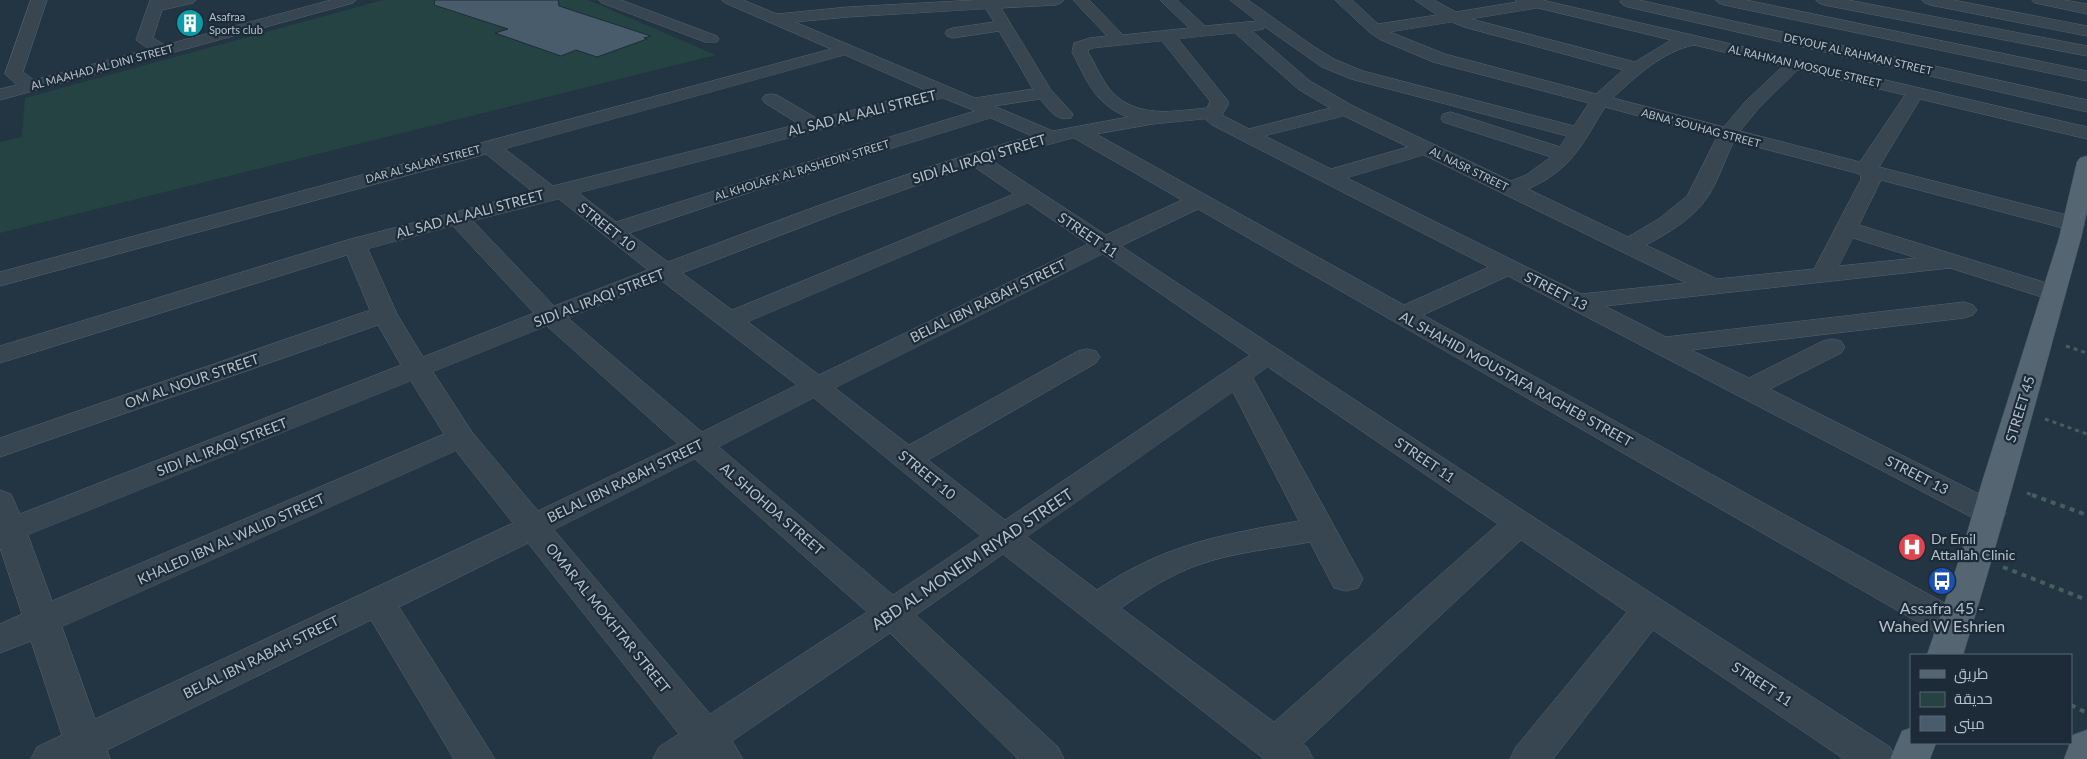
<svg xmlns="http://www.w3.org/2000/svg" width="2087" height="759" font-family="Lato,Cairo,sans-serif">
<style>
.green{fill:#254343}
.building{fill:#495c6c;stroke:#1e2d39}
.lines{fill:none;stroke-linecap:round;stroke-linejoin:round}
.minor-casing{stroke:#55646f;stroke-width:1}
.major-casing{stroke:#44525e;stroke-width:1}
.path-far1{stroke:#435f5e;stroke-width:3;stroke-dasharray:4 4;stroke-linecap:butt}
.path{stroke:#435f5e;stroke-width:4;stroke-dasharray:5 5;stroke-linecap:butt}
.minor{fill:#384652;fill-rule:evenodd}
.major{fill:#556572;fill-rule:evenodd}
.labels{text-anchor:middle;stroke-width:4.5;stroke-linejoin:round;paint-order:stroke}
.far-poi-label{font-size:11px;fill:#b4c1cc;stroke:#1c2b37;text-anchor:start}
.far-street-label{font-size:11px;fill:#b4c1cc;stroke:#1c2b37}
.street-label{font-size:14px;fill:#b4c1cc;stroke:#1c2b37}
.poi-label{font-size:14px;fill:#b4c1cc;stroke:#1c2b37;text-anchor:start}
.near-street-label{font-size:16px;fill:#b4c1cc;stroke:#1c2b37}
.near-poi-label{font-size:16px;fill:#b4c1cc;stroke:#1c2b37}
</style>
<rect width="100%" height="100%" fill="#233542"/>
<polygon class="green" points="383,0 588,0 716,55 0,233 0,142 22,137 25,98"/>
<polygon class="building" points="435,0 558,0 559,6 651,36 644,38 647,39 597,57 576,50 561,56 495,33 508,29 434,5"/>
<g class="lines">
<g class="minor-casing">
<g id="minor">
<polygon points="31,0 47,0 23,72 34,80 149,49 136,40 150,0 196,0 193,3 162,10 153,38 165,45 331,0 356,0 353,3 0,100 0,89 17,85 5,74"/>
<polygon points="599,0 621,0 717,36 719,39 717,42 705,42 602,3"/>
<path d="M722,0H743L777,14L848,7L977,0H1064L1061,3L1056,5L1001,8L1051,90L1073,114L1071,118C1056,122 1049,109 1040,99L994,106L1053,131L1128,117C1095,105 1087,81 1072,52L1074,43L1090,38L1107,36L1073,0H1089L1123,35L1189,28L1160,0H1177L1205,26L1257,21L1230,0H1248L1313,46L1334,59L1363,71L1574,126L1589,103L1433,62L1381,40L1369,32L1335,0H1352L1378,24L1437,15L1415,0H1434L1456,12L1517,2L1515,0H1542L2087,127V139L1920,99L1879,167L2082,219L2085,224L2082,229L2074,231L1881,180L1859,225L2063,288L2066,293L2063,298L2054,300L2045,298L1950,268L1605,306L1666,337L1964,302L1973,305L1977,310L1973,315L1964,318L1691,350L1749,378L1823,341L1832,339L1841,341L1845,347L1841,353L1770,389L2001,505L2006,513L2001,521L1990,524L1979,521L1508,276L1423,315L1968,616L1973,626L1968,636L1955,640L1942,636L1198,209L1121,246L1530,515L1890,747L1896,759H1844L1653,630L1553,759H1510L1516,747L1627,612L1521,540L1303,744L1307,747L1313,759H1264L1003,554L916,615L1058,747L1064,759H1018L890,633L732,741L743,759H653L659,747L679,734L528,543L399,607L495,759H454L371,620L107,750L110,759H31L37,747L62,735L31,641L0,653V624L22,614L0,548V490L11,494L20,514L401,365L378,325L0,457V438L370,310L347,255L0,363V346L347,240L533,192L486,154L0,286V272L831,49L725,3ZM1538,8L1671,40L1635,62L1471,19ZM986,9L994,22L953,28L947,30L945,33L947,36L953,38L999,31L1033,89L975,98L795,22L848,17ZM1452,22L1464,27L1623,70L1596,94L1445,54L1390,32ZM1265,27L1322,67L1351,79L1567,136L1560,147L1457,114L1450,112L1443,114L1441,118L1443,122L1551,157L1526,175L1511,181L1353,106L1310,81L1252,31L1263,29ZM1235,33L1298,89L1330,108L1249,129L1222,115L1228,105V101L1178,39ZM1162,41L1210,101L1207,108C1174,111 1138,119 1112,92C1102,81 1096,65 1088,52V50L1093,48ZM1694,45L1783,66L1745,102L1724,127L1613,98C1635,77 1663,51 1694,45ZM845,55L927,91L818,119L777,95L771,94L765,95L762,99L765,103L799,124L553,186L505,149ZM1798,70L1905,95L1860,162L1740,131L1758,109ZM943,98L975,111L746,181L616,222L579,193ZM1605,107L1717,137L1687,196L1660,218L1628,237L1528,189C1572,169 1581,146 1605,107ZM1344,116L1408,147L1331,169L1265,136ZM991,118L1032,136C908,170 788,217 668,262L629,233L760,189ZM1205,119L1212,125L1489,267L1404,305L1096,134L1153,124ZM1074,138L1182,200L1106,235L991,160ZM1734,141L1860,174L1861,179L1814,269L1717,279L1646,245C1674,230 1701,214 1715,184C1722,170 1727,155 1734,141ZM1424,155L1686,283L1581,294L1347,178ZM973,166L1014,194L732,310L682,273L841,212ZM559,199L648,270L554,306L473,221ZM1028,203L1088,244L819,375L748,322ZM453,226L534,313L423,357L397,314L368,249ZM1853,238L1917,258L1839,266ZM1103,254L1250,355L1005,520L928,460L1096,363L1100,357L1096,351L1087,349L1078,351L909,445L835,388ZM662,281L797,385L702,432L568,318ZM547,326L678,444L538,511L472,432L433,372ZM1268,367L1498,524L1274,722L1121,608C1145,591 1170,575 1198,565C1234,552 1273,549 1310,542L1334,588L1346,591L1358,588L1363,579L1253,378ZM411,381L444,434L52,601L28,535ZM1233,392L1299,521C1223,534 1162,545 1097,590L1027,537ZM814,398L981,536L893,595L719,447ZM456,451L513,523L95,719L62,627ZM695,459L867,612L710,714L554,530Z"/>
<polygon points="1622,0 1639,0 2087,100 2087,112 1628,7 1623,5 1620,2"/>
<polygon points="1716,0 1746,0 2087,71 2087,81 1724,5 1719,3"/>
<polygon points="1816,0 1848,0 2087,46 2087,56 1824,5 1819,3"/>
<polygon points="1922,0 1953,0 2087,26 2087,36 1930,5 1925,3"/>
<polygon points="2032,0 2064,0 2087,4 2087,14 2035,3"/>
</g>
</g>
<g class="major-casing">
<g id="major">
<path d="M2087,156V211L2081,238C2042,377 2006,517 1963,655H1927L1960,557L1982,482L2059,238L2077,162L2080,158Z"/>
<polygon points="1911,728 1911,743 1936,743 1930,759 1890,759 1902,731"/>
<polygon points="2087,730 2087,759 2064,759 2073,735"/>
</g>
</g>
<g class="path-far1">
<polyline points="2066,346 2087,353"/>
<polyline points="2045,419 2087,434"/>
<polyline points="2027,493 2035,496"/>
</g>
<g class="path">
<polyline points="2032,495 2087,515"/>
<polyline points="2003,567 2087,600"/>
<polyline points="2071,705 2087,713"/>
</g>
<use href="#minor" class="minor"/>
<use href="#major" class="major"/>
</g>
<defs>
<g id="building-disc" transform="scale(1.4375)"><circle r="9.5" fill="#0f9aa8" stroke="#1c2b37"/><path d="M-4-6H4V6H1V3H-1V6H-4ZM-2.5-4.3h1.7v1.8h-1.7ZM.8-4.3h1.7v1.8H.8ZM-2.5-1h1.7V.8h-1.7ZM.8-1h1.7V.8H.8Z" fill="#fff"/></g>
<g id="hospital-disc" transform="scale(1.4375)"><circle r="9.5" fill="#e0444e" stroke="#1c2b37"/><path d="M-5-5h3v3.5h4V-5h3V5h-3V1.5h-4V5h-3Z" fill="#fff"/></g>
<g id="bus-disc" transform="scale(1.4375)"><circle r="9.5" fill="#1a4fb4" stroke="#1c2b37"/><path d="M-5-6H5V4H4V6H2V4H-2V6H-4V4H-5ZM-3.5-4V0h7V-4ZM-3.5 1.2v1.5H-2V1.2ZM2 1.2v1.5H3.5V1.2Z" fill="#fff"/></g>
</defs>
<g fill-rule="evenodd">
<use href="#building-disc" x="190" y="23"/>
<use href="#hospital-disc" x="1912" y="547"/>
<use href="#bus-disc" x="1942" y="581"/>
</g>
<g class="labels">
<g class="far-poi-label">
<text x="209" y="21">Asafraa<tspan x="209" dy="13">Sports club</tspan></text>
</g>
<g class="far-street-label">
<text transform="translate(1858 54) rotate(13)" y="4">DEYOUF AL RAHMAN STREET</text>
<text transform="translate(1805 66) rotate(13)" y="4">AL RAHMAN MOSQUE STREET</text>
<text transform="translate(102 67) rotate(-15)" y="4">AL MAAHAD AL DINI STREET</text>
<text transform="translate(1701 128) rotate(15)" y="4">ABNA' SOUHAG STREET</text>
<text transform="translate(423 164) rotate(-15)" y="4">DAR AL SALAM STREET</text>
<text transform="translate(1469 169) rotate(26)" y="4">AL NASR STREET</text>
<text transform="translate(802 170) rotate(-17)" y="4">AL KHOLAFA' AL RASHEDIN STREET</text>
</g>
<g class="street-label">
<text transform="translate(862 113) rotate(-14)" y="5">AL SAD AL AALI STREET</text>
<text transform="translate(979 159) rotate(-17)" y="5">SIDI AL IRAQI STREET</text>
<text transform="translate(470 214) rotate(-15)" y="5">AL SAD AL AALI STREET</text>
<text transform="translate(607 227) rotate(38)" y="5">STREET 10</text>
<text transform="translate(1088 235) rotate(34)" y="5">STREET 11</text>
<text transform="translate(1556 291) rotate(27)" y="5">STREET 13</text>
<text transform="translate(599 298) rotate(-21)" y="5">SIDI AL IRAQI STREET</text>
<text transform="translate(988 301) rotate(-26)" y="5">BELAL IBN RABAH STREET</text>
<text transform="translate(1516 379) rotate(29)" y="5">AL SHAHID MOUSTAFA RAGHEB STREET</text>
<text transform="translate(192 381) rotate(-19)" y="5">OM AL NOUR STREET</text>
<text transform="translate(2020 409) rotate(-73)" y="5">STREET 45</text>
<text transform="translate(222 447) rotate(-21)" y="5">SIDI AL IRAQI STREET</text>
<text transform="translate(1425 460) rotate(34)" y="5">STREET 11</text>
<text transform="translate(927 475) rotate(39)" y="5">STREET 10</text>
<text transform="translate(1917 475) rotate(27)" y="5">STREET 13</text>
<text transform="translate(625 481) rotate(-26)" y="5">BELAL IBN RABAH STREET</text>
<text transform="translate(772 509) rotate(41)" y="5">AL SHOHDA STREET</text>
<text transform="translate(231 539) rotate(-24)" y="5">KHALED IBN AL WALID STREET</text>
<text transform="translate(608 618) rotate(51)" y="5">OMAR AL MOKHTAR STREET</text>
<text transform="translate(261 657) rotate(-26)" y="5">BELAL IBN RABAH STREET</text>
<text transform="translate(1762 684) rotate(33)" y="5">STREET 11</text>
</g>
<g class="poi-label">
<text x="1931" y="544">Dr Emil<tspan x="1931" dy="16">Attallah Clinic</tspan></text>
</g>
<g class="near-street-label">
<text transform="translate(972 559) rotate(-34)" y="6">ABD AL MONEIM RIYAD STREET</text>
</g>
<g class="near-poi-label">
<text x="1942" y="614">Assafra 45 -<tspan x="1942" dy="18">Wahed W Eshrien</tspan></text>
</g>
</g>
<rect x="1910" y="654" width="162" height="90" fill="#1c2b37" stroke="#596773"/>
<rect x="1920" y="670" width="25" height="8" fill="#556572" stroke="#596773"/>
<text x="1954" y="679" font-size="15" fill="#b4c1cc">طريق</text>
<rect x="1920" y="692" width="25" height="15" fill="#254343" stroke="#596773"/>
<text x="1954" y="704" font-size="15" fill="#b4c1cc">حديقة</text>
<rect x="1920" y="716" width="25" height="15" fill="#495c6c" stroke="#596773"/>
<text x="1954" y="729" font-size="15" fill="#b4c1cc">مبنى</text>
</svg>
